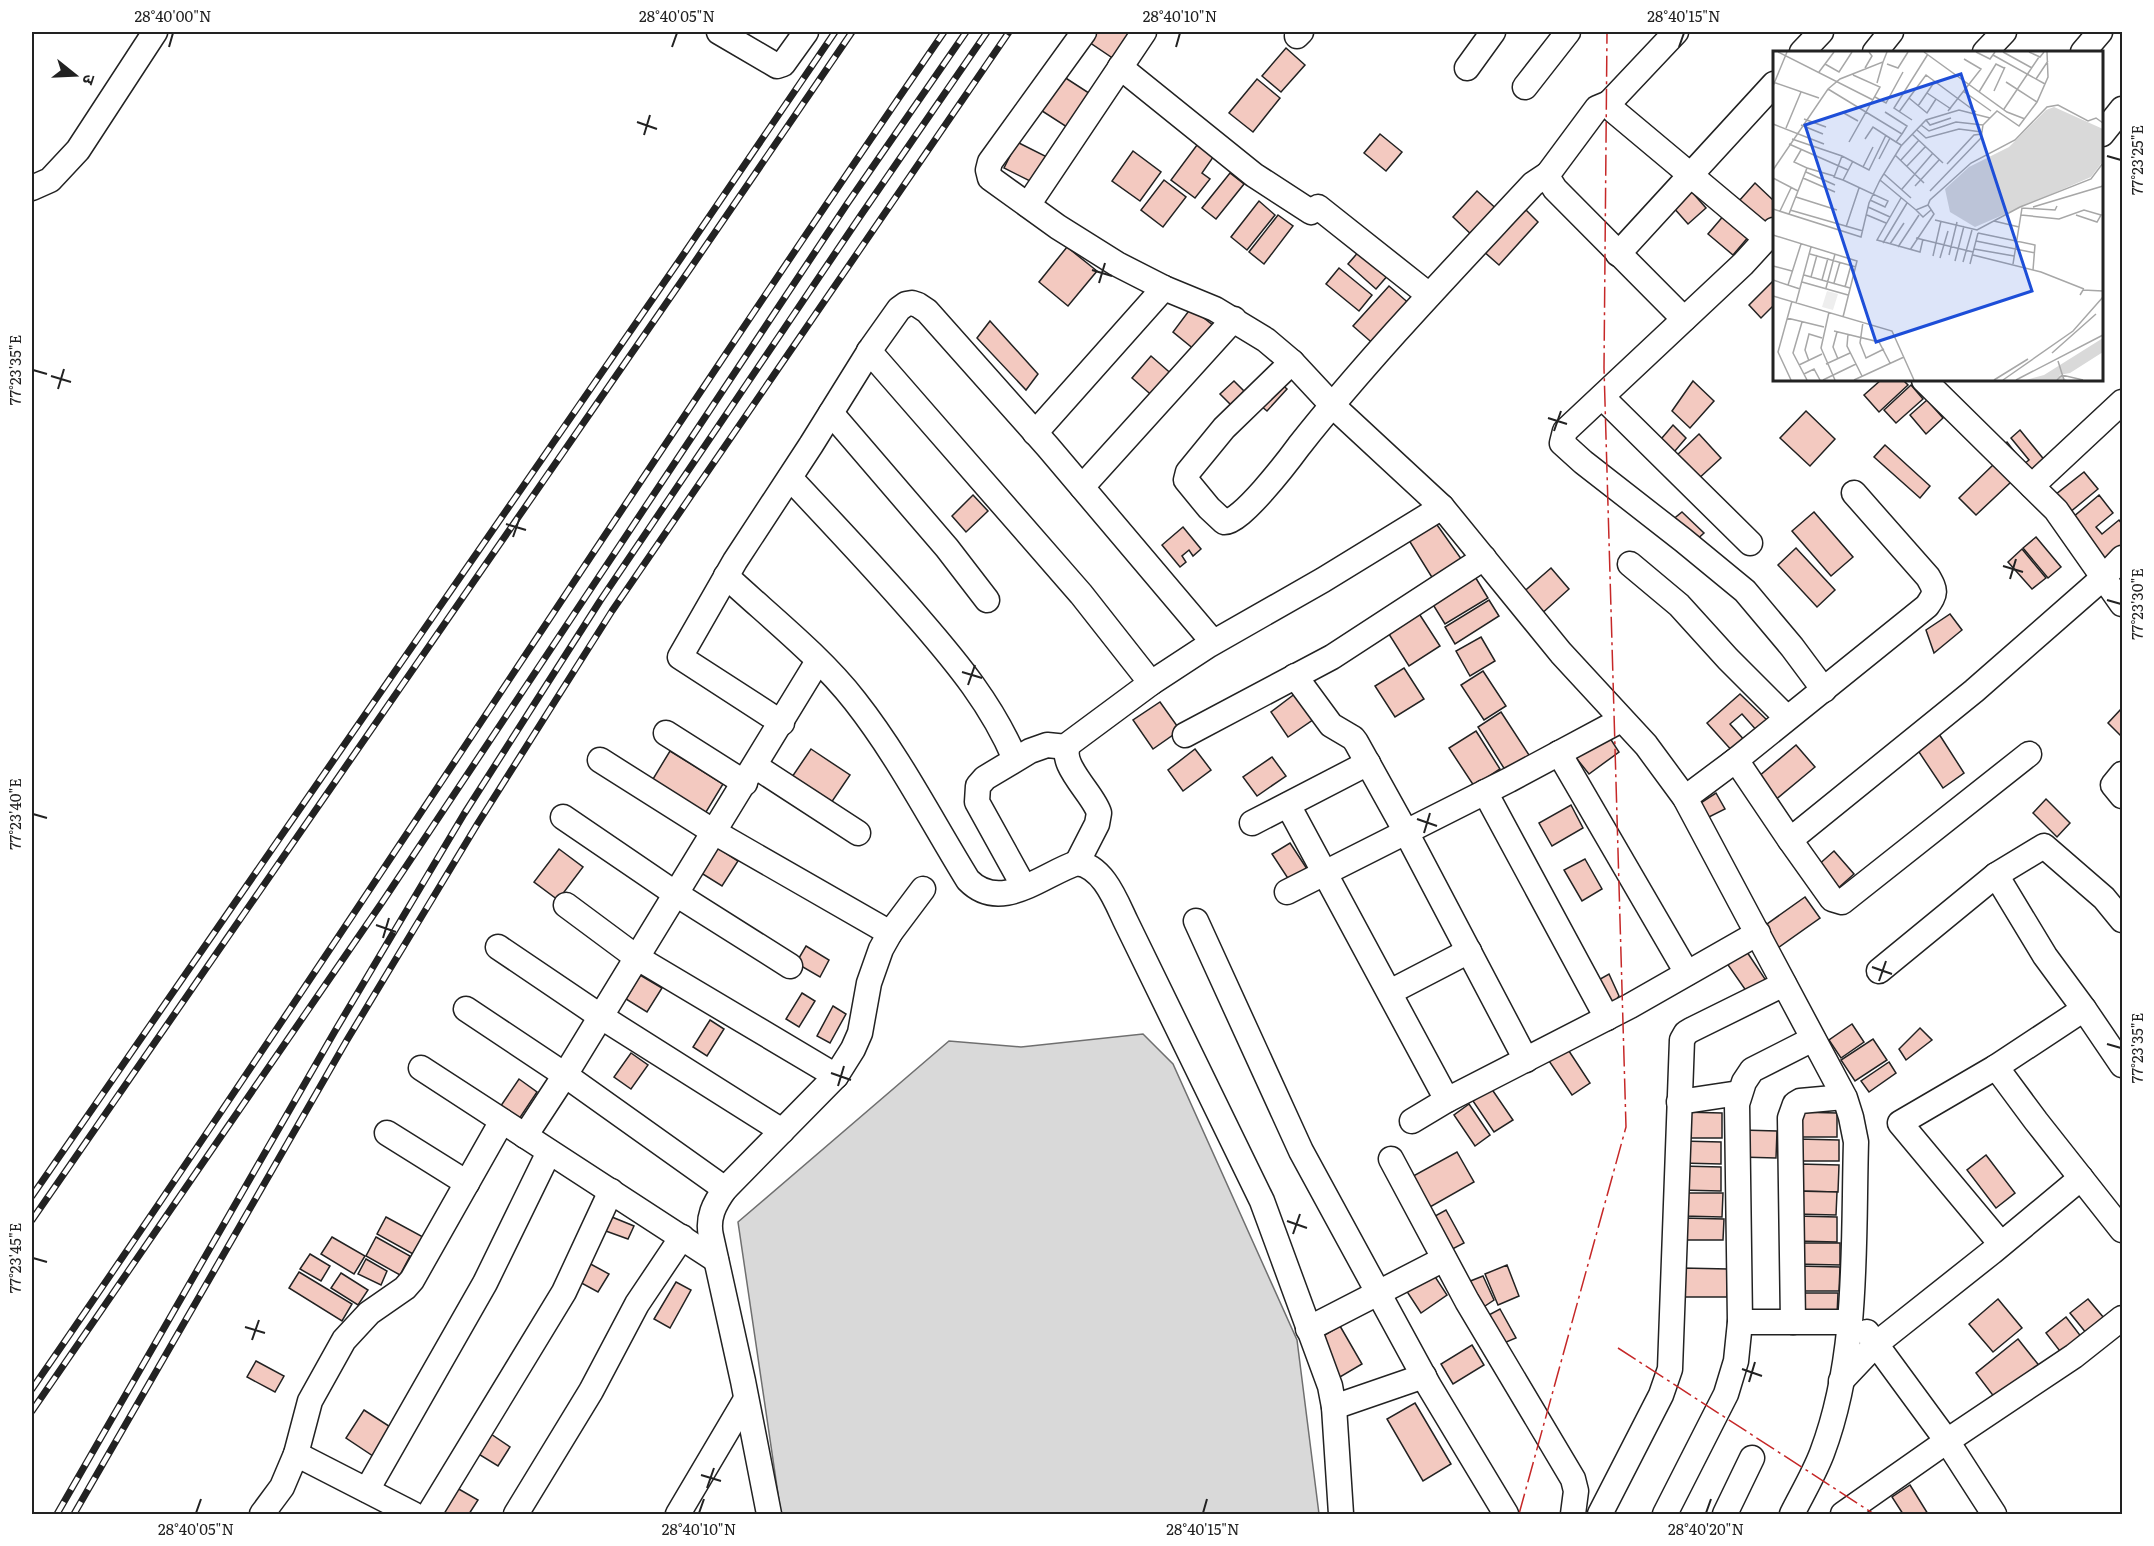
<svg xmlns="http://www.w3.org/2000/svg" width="2154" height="1546" font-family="Literata,'Noto Sans Devanagari',serif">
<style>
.water{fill:#d9d9d9;stroke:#6f6f6f;stroke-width:1.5}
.building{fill:#f3c9c0;stroke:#222;stroke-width:1.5}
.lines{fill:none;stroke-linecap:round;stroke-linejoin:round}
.minor-casing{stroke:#222;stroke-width:27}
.minor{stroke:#fff;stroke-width:24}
.rail-casing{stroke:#222;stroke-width:7}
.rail{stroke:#fff;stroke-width:4.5;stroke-dasharray:14;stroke-linecap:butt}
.power{stroke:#c62828;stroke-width:1.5;stroke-dasharray:21 4.5 3 4.5;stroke-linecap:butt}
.ticks{fill:none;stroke:#222;stroke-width:2}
.inset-road{fill:none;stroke:#a7a7a7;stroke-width:1.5}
.view{fill:#1d4ed8;fill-opacity:0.15;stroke:#1d4ed8;stroke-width:3}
.inset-edge{fill:none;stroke:#222;stroke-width:3}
.neatline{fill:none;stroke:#222;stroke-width:2}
.ticks-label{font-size:15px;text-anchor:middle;fill:#222}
</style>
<rect width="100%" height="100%" fill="#fff"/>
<polygon class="water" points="1143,1034 1173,1064 1297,1340 1319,1514 781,1514 738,1222 949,1041 1021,1047"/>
<g class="building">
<polygon points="1092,32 1138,32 1117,61 1086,40"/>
<polygon points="1286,48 1305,65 1281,92 1262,76"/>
<polygon points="1061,75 1092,95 1070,129 1039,109"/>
<polygon points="1257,79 1280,98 1253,132 1229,113"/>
<polygon points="1380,134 1402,152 1386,171 1364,153"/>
<polygon points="1200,141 1216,153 1202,173 1210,179 1195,198 1171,180"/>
<polygon points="1017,142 1051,159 1038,185 1004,168"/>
<polygon points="1133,151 1161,172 1140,201 1112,181"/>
<polygon points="1230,173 1244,184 1216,219 1202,208"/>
<polygon points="1164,180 1186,197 1163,227 1141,210"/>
<polygon points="1755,183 1774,201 1774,225 1770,230 1739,201"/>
<polygon points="1477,191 1502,214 1477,240 1453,217"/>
<polygon points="1691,191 1706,208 1688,224 1673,207"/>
<polygon points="1259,201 1275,215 1247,250 1231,237"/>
<polygon points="1522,206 1538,222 1499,265 1482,250"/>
<polygon points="1725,214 1750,235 1733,255 1708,234"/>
<polygon points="1278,215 1293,226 1264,264 1249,252"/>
<polygon points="1067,247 1097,271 1068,306 1039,282"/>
<polygon points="1361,249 1389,274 1376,289 1348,264"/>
<polygon points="1339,268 1372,295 1359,311 1326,284"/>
<polygon points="1774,280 1774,305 1761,318 1749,305"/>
<polygon points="1389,286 1412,306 1377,347 1353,326"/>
<polygon points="1191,308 1214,326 1195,350 1173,332"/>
<polygon points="990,321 1038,374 1026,390 977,338"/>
<polygon points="1151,356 1175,377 1156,399 1132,378"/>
<polygon points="1275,378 1287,389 1267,411 1254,400"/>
<polygon points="1881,380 1903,380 1908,385 1879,412 1864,395"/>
<polygon points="1234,381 1249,396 1235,409 1220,394"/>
<polygon points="1693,381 1714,401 1690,428 1672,411"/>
<polygon points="1911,385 1923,399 1896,423 1884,410"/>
<polygon points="1927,400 1943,418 1926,434 1910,415"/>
<polygon points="1806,411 1835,439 1810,466 1780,438"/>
<polygon points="1673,425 1686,438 1669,458 1656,445"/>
<polygon points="2020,430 2046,462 2026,479 2001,447 2007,442 2024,464 2029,460 2011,438"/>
<polygon points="1699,434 1721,458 1696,481 1674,458"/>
<polygon points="1885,445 1930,486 1920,498 1874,457"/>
<polygon points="1994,464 2011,482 1976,515 1959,498"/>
<polygon points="2084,472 2098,489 2069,513 2055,495"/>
<polygon points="973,495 988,511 966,532 952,516"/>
<polygon points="2099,495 2113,513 2096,527 2102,534 2119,520 2122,524 2122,549 2103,565 2072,518"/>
<polygon points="1682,512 1704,533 1694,542 1671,521"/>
<polygon points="1814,512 1853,557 1831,576 1792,531"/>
<polygon points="1435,522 1462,560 1433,579 1407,537"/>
<polygon points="1183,527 1201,549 1193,556 1189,550 1182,556 1186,562 1180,567 1162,545"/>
<polygon points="2036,537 2061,567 2048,578 2023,548"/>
<polygon points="1796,548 1835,590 1817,607 1778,565"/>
<polygon points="2022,549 2046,578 2032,589 2008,562"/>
<polygon points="1551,568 1569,589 1539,616 1520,595"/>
<polygon points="1474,575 1488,598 1445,624 1432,603"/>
<polygon points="1489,600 1499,616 1455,644 1445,627"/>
<polygon points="1418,612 1440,646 1409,666 1387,631"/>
<polygon points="1950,614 1962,630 1934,653 1926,630"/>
<polygon points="1481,637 1495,661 1470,676 1456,651"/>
<polygon points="1404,668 1424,699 1395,717 1375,686"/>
<polygon points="1483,671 1506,706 1484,720 1461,685"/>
<polygon points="1296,693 1317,717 1288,737 1271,712"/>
<polygon points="1740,694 1768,721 1758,732 1742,714 1730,724 1746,742 1734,753 1707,723"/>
<polygon points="1160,702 1180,730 1153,749 1133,720"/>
<polygon points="2122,708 2122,737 2108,723"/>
<polygon points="1501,712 1531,758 1507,773 1478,727"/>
<polygon points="1476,731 1500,769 1474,786 1449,748"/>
<polygon points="1606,732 1619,752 1589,774 1573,754"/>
<polygon points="1939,734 1964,773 1943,788 1917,749"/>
<polygon points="1796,745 1815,767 1774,801 1758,777"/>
<polygon points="811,749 850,775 831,803 792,777"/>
<polygon points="1195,749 1211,770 1183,791 1168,770"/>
<polygon points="670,751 723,784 703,817 650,784"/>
<polygon points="1272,757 1286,776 1257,796 1243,777"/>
<polygon points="1716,793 1725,809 1707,818 1699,804"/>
<polygon points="2046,799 2070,823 2057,837 2033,813"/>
<polygon points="1571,805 1583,828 1552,846 1539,823"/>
<polygon points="1290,843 1309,872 1291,883 1272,854"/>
<polygon points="715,846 738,861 722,886 698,871"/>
<polygon points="559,849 583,867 558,900 534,882"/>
<polygon points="1834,851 1854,874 1836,890 1816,867"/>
<polygon points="1585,859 1602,889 1582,901 1564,870"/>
<polygon points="1805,897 1820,918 1775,950 1760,929"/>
<polygon points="806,946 829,960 820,977 796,963"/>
<polygon points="1745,949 1767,982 1749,995 1726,962"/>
<polygon points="1609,974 1619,996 1611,1007 1595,982"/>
<polygon points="640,975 662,988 647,1012 626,999"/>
<polygon points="802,993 815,1001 799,1027 786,1019"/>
<polygon points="833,1006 846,1014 830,1043 817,1036"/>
<polygon points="710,1020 724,1029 707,1056 693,1047"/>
<polygon points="1852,1024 1864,1042 1841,1058 1829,1040"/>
<polygon points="1920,1028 1932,1040 1906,1060 1899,1049"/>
<polygon points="1873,1039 1887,1060 1855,1081 1841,1060"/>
<polygon points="1565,1045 1590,1083 1572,1095 1547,1058"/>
<polygon points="631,1053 648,1065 631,1089 614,1077"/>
<polygon points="1889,1062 1896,1073 1869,1092 1861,1081"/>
<polygon points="519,1079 537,1092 515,1125 496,1113"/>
<polygon points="1491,1088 1513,1120 1494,1132 1473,1101"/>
<polygon points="1469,1104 1490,1135 1475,1146 1454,1115"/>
<polygon points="1681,1112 1722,1113 1722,1138 1680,1138"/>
<polygon points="1796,1112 1837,1113 1837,1137 1796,1137"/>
<polygon points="1741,1130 1777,1131 1776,1158 1740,1157"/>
<polygon points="1797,1139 1839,1140 1839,1161 1796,1161"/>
<polygon points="1681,1141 1721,1142 1721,1164 1681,1163"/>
<polygon points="1457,1152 1474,1182 1423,1211 1406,1180"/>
<polygon points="1986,1155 2015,1193 1996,1208 1967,1170"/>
<polygon points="1799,1164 1839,1165 1838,1192 1798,1191"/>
<polygon points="1681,1166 1721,1167 1721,1191 1680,1190"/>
<polygon points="1795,1191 1837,1192 1836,1215 1795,1214"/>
<polygon points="1684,1193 1723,1193 1722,1217 1683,1216"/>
<polygon points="1446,1210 1464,1243 1443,1254 1426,1221"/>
<polygon points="607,1215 634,1226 628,1239 603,1230"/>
<polygon points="1796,1216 1837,1217 1837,1242 1796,1241"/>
<polygon points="386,1217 423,1237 413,1254 377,1234"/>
<polygon points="1683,1218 1724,1219 1723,1240 1683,1240"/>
<polygon points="332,1237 365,1256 354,1274 321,1254"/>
<polygon points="376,1237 410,1256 400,1275 366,1256"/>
<polygon points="1796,1243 1840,1243 1840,1265 1795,1264"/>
<polygon points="310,1254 330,1266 321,1281 300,1269"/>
<polygon points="366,1259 387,1271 381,1285 358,1274"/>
<polygon points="585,1261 609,1274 598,1292 574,1279"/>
<polygon points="1507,1265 1519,1296 1498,1305 1485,1274"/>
<polygon points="1797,1266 1840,1267 1839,1291 1796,1291"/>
<polygon points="1682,1268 1728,1269 1727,1297 1682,1297"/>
<polygon points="1430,1269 1447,1295 1421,1313 1404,1287"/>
<polygon points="299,1272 352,1304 342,1321 289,1288"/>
<polygon points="341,1273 368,1290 358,1305 331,1288"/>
<polygon points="1483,1276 1494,1300 1482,1308 1468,1282"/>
<polygon points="676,1282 691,1290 670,1328 654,1319"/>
<polygon points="1797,1293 1838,1293 1837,1315 1797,1314"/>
<polygon points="1998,1299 2022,1328 1993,1352 1969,1324"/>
<polygon points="2088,1299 2109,1324 2091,1339 2070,1313"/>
<polygon points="1500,1309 1516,1338 1499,1345 1485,1317"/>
<polygon points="2066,1317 2086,1343 2066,1359 2046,1333"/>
<polygon points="1340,1326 1362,1364 1340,1377 1318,1339"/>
<polygon points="2018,1339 2041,1368 1998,1402 1976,1373"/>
<polygon points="1472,1345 1484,1365 1453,1384 1441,1364"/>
<polygon points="256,1361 284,1376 275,1392 247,1377"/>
<polygon points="1415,1403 1451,1464 1423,1481 1387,1419"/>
<polygon points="364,1410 395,1430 376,1458 346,1438"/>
<polygon points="485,1430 510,1447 498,1466 472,1450"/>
<polygon points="450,1484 478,1500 469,1514 433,1514"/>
<polygon points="1910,1485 1928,1514 1903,1514 1892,1497"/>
</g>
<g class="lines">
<g class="minor-casing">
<g id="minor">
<polyline points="719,32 777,66 783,64 806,32"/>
<path d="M1084,32L990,162L988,170L990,178L1058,227L1117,264L1164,288L1215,309L1266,340L1292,362L1332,405L1442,507L1561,653L1646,745L1685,798L1845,1098L1851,1117L1856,1142C1853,1245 1859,1355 1822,1453C1814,1474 1802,1494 1792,1514"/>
<polyline points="1297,36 1301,32"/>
<polyline points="1802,52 1821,32"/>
<polyline points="1875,52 1891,32"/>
<polyline points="1985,52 2004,32"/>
<polyline points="2083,52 2100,32"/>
<polyline points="1120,67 1254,175 1311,212 1318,207 1429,295"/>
<polyline points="1467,68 1493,32"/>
<polyline points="1525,87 1568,32"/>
<polyline points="1609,103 1676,32"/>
<polyline points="2102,134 2122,109"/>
<polyline points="32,188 50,180 78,150 155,32"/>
<polyline points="1028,205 1144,32"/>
<polyline points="1774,230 1743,264 1565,431 1562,443 1583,462 1683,540 1745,591 1792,647 1824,690"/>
<polyline points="1618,254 1774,84"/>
<polyline points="1684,319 1555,189 1548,178 1548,174 1597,108 1609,103 1614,111 1767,239"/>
<polyline points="869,351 1081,594 1151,683"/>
<path d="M1292,362L1224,428L1188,472L1186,480L1209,508L1224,522C1240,524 1288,461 1299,446C1372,354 1453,270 1533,184L1548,174"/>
<polyline points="1924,380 2056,510 2122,604"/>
<polyline points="1602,397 1750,543"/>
<polyline points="831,413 947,548 987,600"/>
<polyline points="1035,433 1164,288"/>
<path d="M790,478C834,525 878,571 920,620C958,664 992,705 1015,759"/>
<polyline points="2032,486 2122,402"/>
<polyline points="1082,487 1234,319"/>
<polyline points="1630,564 1679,605 1728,659 1787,718"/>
<path d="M726,576C769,616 820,656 855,701C899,757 931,820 968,880C1001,914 1043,874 1077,863C1103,866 1116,901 1126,922L1262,1201L1330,1386L1334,1407L1341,1514"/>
<polyline points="1295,676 1331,725 1353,738 1356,742 1406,832 1526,1060"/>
<polyline points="782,723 680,657 735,561 811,445 872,347 899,309 906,304 912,303 918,305 927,311 1048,447 1213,642"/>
<polyline points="666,733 745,783"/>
<polyline points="1185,735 1332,657 1484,558"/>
<polyline points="1559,753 1687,973"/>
<polyline points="600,760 714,832 890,933"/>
<path d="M1731,764L1927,606C1936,593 1936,591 1928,577L1854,493"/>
<polyline points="755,766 858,833"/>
<polyline points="2122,774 2113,785 2122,796"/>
<polyline points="1485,792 1607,1018"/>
<polyline points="1685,798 1736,760 1790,840 1974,691 2104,577 2122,558"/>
<polyline points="1288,805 1447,1100"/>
<polyline points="563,817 676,894 790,966"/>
<polyline points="1252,823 1368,763"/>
<polyline points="1790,840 1832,899 1842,902 2029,754"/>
<path d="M1077,863L1097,824L1099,813C1094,794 1055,762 1070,743L1151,683L1209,645L1323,580L1442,507"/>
<polyline points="1996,875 2045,956 2084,1009 1996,1067 1900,1123 2001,1244"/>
<polyline points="1024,887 977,802 978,786 985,778 1030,751 1047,745 1067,747"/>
<polyline points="1287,892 1509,780 1621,720"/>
<polyline points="566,905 636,957 836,1076"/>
<polyline points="1196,921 1301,1151 1429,1386 1506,1514"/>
<polyline points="498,947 600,1016 782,1131"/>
<polyline points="1879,971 1996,875 2044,846 2104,898 2122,920"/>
<polyline points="1390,992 1469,951"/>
<polyline points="466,1009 565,1075 725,1189"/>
<polyline points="2084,1009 2122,1065"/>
<polyline points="1996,1067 2036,1121 2122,1230"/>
<polyline points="421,1068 716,1260"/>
<polyline points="1679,1102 1739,1093"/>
<polyline points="1412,1121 1447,1100 1630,1006 1758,933"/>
<polyline points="387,1133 467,1183"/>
<polyline points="525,1136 565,1075 818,661"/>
<polyline points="1391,1159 1467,1301 1573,1479 1576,1491 1573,1514"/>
<polyline points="1740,1322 1850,1322"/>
<polyline points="1793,1322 1790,1118 1795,1104 1800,1101 1844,1097"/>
<polyline points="1308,1329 1444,1259"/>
<polyline points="1867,1332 1947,1441 1994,1514"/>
<polyline points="1841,1381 1876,1344 1992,1252 2081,1178"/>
<polyline points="1334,1407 1424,1376"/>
<polyline points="296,1454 413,1514"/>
<polyline points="367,1490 485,1283 549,1152"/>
<polyline points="262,1514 282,1487 296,1454 310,1401 344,1340 369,1313 405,1288 412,1280 502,1121"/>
<polyline points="429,1514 564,1292 611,1191"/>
<polyline points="516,1514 591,1391 637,1304 682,1237"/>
<polyline points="678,1514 746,1399"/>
<path d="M769,1514L743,1381L711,1236C707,1218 714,1204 725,1189L836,1076L853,1049L860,1033L869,983L881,949L890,933L923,889"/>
<polyline points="1600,1514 1661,1395 1670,1369 1682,1040 1686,1033 1691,1030 1784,984"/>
<polyline points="1665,1514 1726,1394 1736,1361 1740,1322 1737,1104 1744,1082 1752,1070 1813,1039"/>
<polyline points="1725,1514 1752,1458"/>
<polyline points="1843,1514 1947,1441 2074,1356 2122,1318"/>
</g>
</g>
<use href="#minor" class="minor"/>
<g class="rail-casing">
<g id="rail">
<polyline points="32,1196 681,258 835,32"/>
<polyline points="32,1220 692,266 852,32"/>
<path d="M32,1389C342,941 635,481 944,32"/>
<polyline points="32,1411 383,901 847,204 966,32"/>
<polyline points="57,1514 335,1031 464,814 600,601 861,215 987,32"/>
<polyline points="74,1514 347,1040 478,823 612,611 1009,32"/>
</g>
</g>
<use href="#rail" class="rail"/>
<g class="power">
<polyline points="1618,1348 1874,1514"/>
<polyline points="1519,1514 1626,1127 1604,368 1607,32"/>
</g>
</g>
<path class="ticks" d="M169,47L173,33M672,47L677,33M1176,47L1180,33M1679,47L1684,33M637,122L657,129M644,135L650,115M2107,156L2121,160M1092,270L1112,276M1099,283L1105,263M33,370L47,374M51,376L71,382M58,389L64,369M1548,418L1567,424M1554,431L1561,411M506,524L526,530M513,537L520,517M2003,566L2023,572M2010,579L2016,559M2107,600L2121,604M962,672L982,678M968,685L975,665M33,814L47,818M1417,819L1437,826M1424,833L1430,813M376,925L396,932M383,938L389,918M1872,967L1892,974M1879,981L1886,961M2107,1044L2121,1048M831,1073L851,1080M838,1086L844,1066M1287,1221L1307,1228M1293,1234L1300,1214M33,1258L47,1262M245,1327L265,1333M252,1340L259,1320M1742,1369L1762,1376M1749,1382L1755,1362M701,1475L721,1481M707,1488L714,1468M196,1513L201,1499M699,1513L704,1499M1203,1513L1207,1499M1706,1513L1711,1499"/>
<g transform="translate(1773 51)">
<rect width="330" height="330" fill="#fff"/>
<path d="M54,240L65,243L60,259L49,256Z" fill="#eee"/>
<path d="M281,56L330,78V110L318,126L202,176L177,161L172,138L196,116L236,96L273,59ZM330,287V301L297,322L286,324L294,329H253L271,324Z" fill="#d9d9d9"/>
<path class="inset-road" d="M5,1L100,49M151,1L234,61L252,68M203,1L217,8L222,1M230,1L259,17M256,1L267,6L271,1M220,4L272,33M52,13L66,21L79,1M114,13L125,17L135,1M92,17L99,5L96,1M46,21L61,1M263,28L275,10M0,31L46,47M233,31L264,51M104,32L110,11M0,35L14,1M55,38L129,83L123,91L128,94M190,40L218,60M221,40L232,16M206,41L223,13L231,17M154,42L178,58M102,46L113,52L130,21M136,47L153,24L203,61M145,55L162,30M231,58L266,6M175,60L208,18L191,8M69,61L85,70M112,61L134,75L129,83M126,61L136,47L154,62L163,48M31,68L53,76M139,69L121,57L155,3M153,69L157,74L178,67M0,73L51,93M28,74L50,83M148,74L156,80L183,71L210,74L224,60L246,75L264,51L275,26L274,1M13,77L28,41M144,79L153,87L186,78L209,81M139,83L170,112M19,88L69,105L96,119L113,84M92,88L100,76L123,91M76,91L107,36L80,24M16,93L75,119M28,99L21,111L34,117M122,104L151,132M69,105L61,126L70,129L80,110M106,108L117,87M128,109L146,89M174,113L201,84L209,83M134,115L153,95M90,116L100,96M0,119L55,38L67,28L110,11L114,1M33,121L62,134M111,123L138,147M0,127L25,140M30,127L62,141M70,129L115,150L112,156L97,149M107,129L143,159L155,154M142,135L166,109M129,138L160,102M157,140L208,87L210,74M23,146L64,159M128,147L104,189L147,201L150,188M95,156L117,166M260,156L330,135M0,158L88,186L96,152L107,129L128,95L153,69L186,59L217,67M17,159L90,180M143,159L150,166L158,159M7,160L18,137M16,163L34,117L61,125M94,164L113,172M248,164L286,168L311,159L328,164L324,171L303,164M162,169L204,179L247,156L318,128L330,112M221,170L246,176M73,176L86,137M205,182L262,194L260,219M0,184L84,210L70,266M143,187L200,201M203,190L262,202M110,192L134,152M117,193L131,172M125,196L146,164M201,198L241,205M137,199L161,163L155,154L157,149L198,112L242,89L274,56L285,54L315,70L323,67L330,72M37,203L83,216M176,204L184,171M200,204L268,221L311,238M160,205L168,170M167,207L175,180M182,210L191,175M190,211L199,179M197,213L205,182M240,213L249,157L282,159L284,155M0,215L19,220M31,224L77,237M38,226L44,204M0,229L27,238M49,229L55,207M29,231L75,244M61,232L67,211M15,234L28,193M72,236L78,214M53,237L62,203M307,244L310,239L330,240M0,245L119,280L141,329M23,252L38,196M56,261L48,297L62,329M14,267L51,276M29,271L20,302L34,329M90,271L87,292L93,307L111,298M61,280L106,291L117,312M64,281L60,296L65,308M75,283L74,295L89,325M279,302L323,263M36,310L32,299L36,283L49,287M285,310L291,329M53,313L77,302M26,314L49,303M31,323L41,318L47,329M18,329L5,301L19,250M50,329L83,313M81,329L131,306M221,329L255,308M230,329L300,280L330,246M243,329L330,284M284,329L289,324L310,329"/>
<path class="view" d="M188,23L259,240L103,291L32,74Z"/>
<rect width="330" height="330" class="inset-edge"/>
</g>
<rect width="2154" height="1546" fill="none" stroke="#ffffff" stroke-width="66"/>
<g transform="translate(75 75) rotate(108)" stroke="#ffffff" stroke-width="4.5" paint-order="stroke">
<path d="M0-4.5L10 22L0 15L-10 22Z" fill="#222222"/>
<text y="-9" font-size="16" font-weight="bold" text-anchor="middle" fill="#222222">उ</text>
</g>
<rect x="33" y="33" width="2088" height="1480" class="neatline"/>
<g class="ticks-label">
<text x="173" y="22">28°40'00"N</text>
<text x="677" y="22">28°40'05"N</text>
<text x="1180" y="22">28°40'10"N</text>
<text x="1684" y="22">28°40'15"N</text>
<text transform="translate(2138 160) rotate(-90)" y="5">77°23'25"E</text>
<text transform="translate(16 370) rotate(-90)" y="5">77°23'35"E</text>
<text transform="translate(2138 604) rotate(-90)" y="5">77°23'30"E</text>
<text transform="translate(16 814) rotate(-90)" y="5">77°23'40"E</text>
<text transform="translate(2138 1048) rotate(-90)" y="5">77°23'35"E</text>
<text transform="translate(16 1258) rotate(-90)" y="5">77°23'45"E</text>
<text x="196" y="1535">28°40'05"N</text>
<text x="699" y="1535">28°40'10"N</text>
<text x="1203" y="1535">28°40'15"N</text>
<text x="1706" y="1535">28°40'20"N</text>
</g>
</svg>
